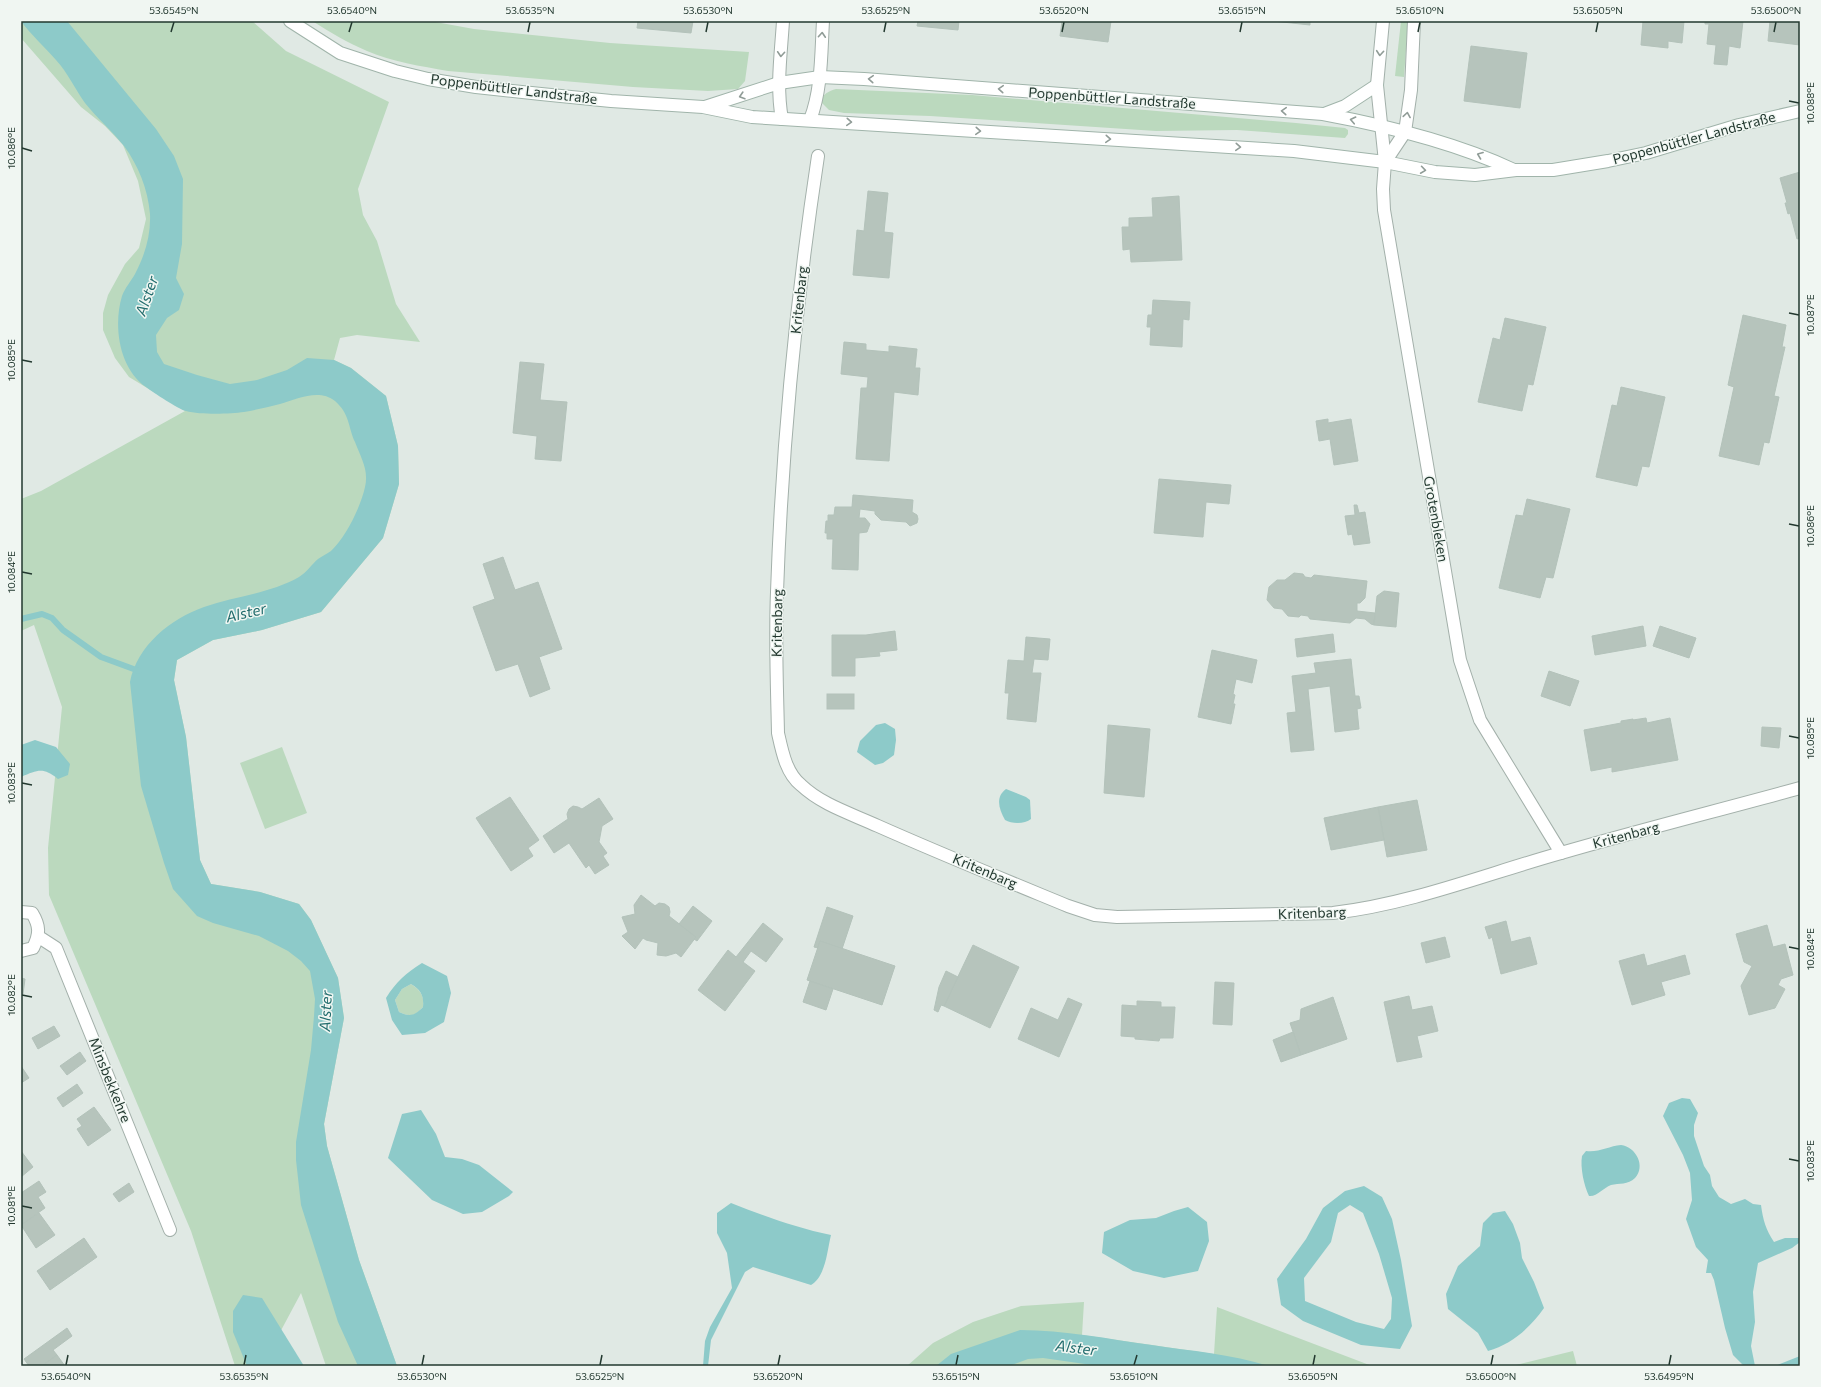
<svg xmlns="http://www.w3.org/2000/svg" width="1821" height="1387" font-family="Commissioner,sans-serif">
<style>
.green{fill:#bbd9be}
.water{fill:#8dcac9;fill-rule:evenodd}
.lines{fill:none;stroke-linecap:round;stroke-linejoin:round}
.stream{stroke:#8dcac9;stroke-width:6}
.building{fill:#b6c4bc;stroke:#b3c2ba}
.minor-casing{stroke:#a3b0aa;stroke-width:14}
.tertiary-casing{stroke:#a3b0aa;stroke-width:14}
.secondary-casing{stroke:#a0b4aa;stroke-width:14}
.minor{stroke:#fff;stroke-width:12}
.tertiary{stroke:#fff;stroke-width:12}
.secondary{stroke:#fff;stroke-width:12}
.oneway{stroke:#909c97}
.ticks{fill:none;stroke:#22382f;stroke-width:1.5}
.labels{text-anchor:middle;stroke-width:3;stroke-linejoin:round;paint-order:stroke}
.street-label{font-size:14px;fill:#22382f;stroke:#f0f6f2}
.water-label{font-size:15px;font-style:italic;fill:#236d6e;stroke:#f0f6f2}
.neatline{fill:none;stroke:#22382f;stroke-width:1.5}
.ticks-label{font-size:10px;text-anchor:middle;fill:#22382f}
</style>
<rect width="100%" height="100%" fill="#e0e9e4"/>
<g class="green">
<polygon points="21,21 252,21 286,51 389,102 358,189 363,215 377,241 396,304 420,342 357,335 340,338 334,360 351,368 386,396 398,446 399,484 383,538 321,612 262,630 213,640 177,660 174,680 186,737 200,860 211,884 260,892 299,904 311,920 338,978 344,1018 324,1124 327,1146 359,1260 397,1366 326,1366 301,1293 262,1366 235,1366 191,1231 49,895 48,848 62,707 34,625 21,631 21,499 41,491 185,411 129,377 115,358 103,330 103,313 108,295 125,264 139,248 146,219 138,181 123,145 105,126 81,107 21,38"/>
<path d="M312,21H430L474,29L610,43L749,52L745,81L738,89L708,91L633,87L448,71C421,66 392,62 367,51C348,43 330,32 312,21Z"/>
<polygon points="1401,21 1408,21 1404,77 1395,76"/>
<path d="M836,89L972,95L1296,123L1345,128L1348,130V134L1345,138L1237,130L1156,131L930,116L844,113L829,110L821,102C822,94 829,91 836,89Z"/>
<polygon points="282,747 307,813 265,829 240,763"/>
<path d="M411,984C421,991 424,995 423,1007C413,1017 412,1017 399,1012L395,1000L402,989Z"/>
<polygon points="1084,1302 1082,1335 1214,1354 1217,1307 1372,1366 907,1366 933,1343 973,1322 1021,1306"/>
<polygon points="1573,1351 1577,1366 1512,1366"/>
</g>
<g class="water">
<path d="M21,21H67L156,129L174,156L183,179L182,244L176,278L184,294L179,310L167,318L156,335L157,352L164,364L197,375L230,384L257,380L287,370L307,358L334,360L351,368L386,396L398,446L399,484L383,538L321,612L262,630L213,640L177,660L174,680L186,737L200,860L211,884L260,892L299,904L311,920L338,978L344,1018L324,1124L327,1146L359,1260L397,1366H358L338,1322L301,1205L296,1160V1142L311,1050L314,1016L315,999L310,971L301,961L288,951L259,936L213,923L197,916L173,889L164,863L141,786L130,682C137,646 170,619 204,607C235,596 269,594 299,577C307,572 311,565 318,559C322,556 327,554 331,551C346,537 361,506 365,487C369,470 361,458 355,442C348,427 350,414 335,401C319,388 297,399 280,404C268,407 256,410 244,412C230,414 201,415 186,411C178,409 154,393 146,387C119,368 113,326 122,296C125,288 131,281 135,274C145,255 151,235 150,214C148,189 138,165 124,146C112,131 97,118 85,103C75,89 68,73 56,60C45,47 31,35 21,21Z"/>
<polygon points="885,723 895,729 896,740 894,755 883,763 875,765 857,752 860,741 876,725"/>
<path d="M35,740L56,747L70,764L68,775L58,779C43,767 38,770 21,777V745Z"/>
<path d="M1006,789L1026,797L1030,800L1031,819C1025,824 1012,824 1005,820C999,809 995,797 1006,789Z"/>
<path d="M422,963L447,976L451,993L444,1022L425,1033L402,1035L392,1020L386,998C396,982 406,973 422,963ZM411,984C421,990 424,996 423,1007C414,1016 410,1017 399,1012L395,1000L402,989Z"/>
<path d="M1682,1098L1690,1099L1698,1113L1694,1125V1136L1704,1166L1710,1175L1712,1186L1719,1197L1731,1204L1745,1199L1753,1204L1761,1205C1763,1220 1766,1230 1774,1242L1785,1238H1800V1242L1792,1248L1758,1263L1753,1292L1755,1322L1751,1346L1755,1366H1744L1733,1355L1725,1328L1714,1280L1711,1273H1706L1708,1260L1696,1247L1686,1219L1692,1200L1690,1173L1683,1155L1663,1116L1669,1103Z"/>
<polygon points="421,1110 436,1134 445,1157 462,1159 479,1165 513,1192 509,1196 482,1212 463,1214 432,1200 388,1158 402,1114"/>
<path d="M1621,1145C1636,1147 1646,1166 1635,1178C1628,1185 1619,1183 1611,1185C1603,1188 1597,1197 1589,1196C1584,1186 1580,1167 1582,1156L1586,1151C1598,1153 1609,1146 1621,1145Z"/>
<path d="M1364,1186L1382,1197L1392,1219L1401,1260L1412,1326L1400,1349L1361,1345L1303,1321L1281,1305L1277,1279L1306,1239L1323,1208L1345,1191ZM1350,1205L1363,1213L1379,1254L1392,1298L1391,1319L1384,1329L1356,1322L1305,1301L1304,1278L1331,1242L1338,1213Z"/>
<path d="M731,1203C764,1216 796,1228 831,1235C827,1251 826,1276 811,1285L753,1267L745,1272L711,1340L708,1366H703L705,1341L710,1327L732,1288L727,1253L717,1233V1213Z"/>
<polygon points="1188,1207 1207,1222 1209,1241 1198,1271 1164,1278 1133,1271 1102,1253 1104,1232 1130,1220 1156,1218 1174,1211"/>
<path d="M1505,1211L1513,1224L1520,1243L1522,1258L1534,1282L1544,1308C1530,1328 1512,1344 1488,1351L1478,1333L1448,1309L1446,1294L1458,1266L1480,1246L1483,1223L1493,1213Z"/>
<polygon points="243,1295 262,1298 304,1366 247,1366 233,1332 233,1311"/>
<path d="M1020,1330C1064,1330 1108,1339 1152,1345C1191,1351 1231,1354 1269,1366H1099L1043,1358L1028,1359L1009,1366H936L951,1354Z"/>
<polygon points="1800,1356 1800,1366 1775,1366"/>
</g>
<g class="lines">
<polyline class="stream" points="21,619 42,614 52,618 63,630 101,657 139,671"/>
</g>
<g class="building">
<polygon points="638,21 693,21 691,33 637,28"/>
<polygon points="918,21 959,21 958,30 917,26"/>
<polygon points="1062,21 1111,21 1108,42 1060,36"/>
<polygon points="1273,21 1310,21 1310,25"/>
<polygon points="1643,21 1684,21 1682,43 1668,41 1668,48 1641,45"/>
<polygon points="1705,21 1743,21 1740,48 1729,46 1727,65 1714,64 1716,45 1707,44 1709,24 1705,24"/>
<polygon points="1770,21 1800,21 1800,45 1768,41"/>
<polygon points="1471,46 1527,53 1520,108 1464,101"/>
<polygon points="1800,172 1800,238 1797,239 1790,213 1788,214 1785,203 1787,203 1780,178"/>
<polygon points="868,191 888,193 884,232 893,233 889,278 853,275 857,230 864,231"/>
<polygon points="1179,196 1182,260 1131,262 1130,249 1123,250 1122,227 1129,227 1129,218 1153,217 1152,198"/>
<polygon points="1153,300 1190,302 1189,320 1183,319 1182,347 1150,345 1151,327 1147,327 1148,315 1152,315"/>
<polygon points="1743,315 1786,325 1782,347 1785,347 1774,396 1779,397 1769,443 1764,442 1759,465 1719,456 1734,387 1728,385"/>
<polygon points="1505,318 1546,327 1533,385 1528,384 1522,411 1478,402 1493,338 1500,340"/>
<polygon points="844,342 866,344 866,350 889,352 889,346 917,349 915,368 920,368 918,395 894,392 889,461 856,459 861,388 867,388 868,377 841,374"/>
<polygon points="520,362 544,364 540,400 567,402 561,461 535,459 537,436 513,433"/>
<polygon points="1621,387 1665,397 1649,467 1642,466 1637,486 1596,477 1612,405 1617,406"/>
<polygon points="1328,419 1328,423 1351,419 1358,461 1334,465 1330,439 1319,441 1316,421"/>
<polygon points="1159,479 1231,485 1229,504 1206,502 1203,537 1154,533"/>
<polygon points="853,495 913,500 912,512 917,515 918,519 917,523 910,526 906,522 881,520 875,514 875,511 860,509 859,518 865,518 870,524 867,532 859,533 858,570 832,569 833,539 827,539 827,533 825,533 826,521 828,521 828,515 834,515 835,507 852,507"/>
<polygon points="1527,499 1570,509 1553,578 1546,577 1540,598 1499,588 1516,515 1523,516"/>
<polygon points="1354,505 1357,505 1359,513 1365,512 1370,543 1354,545 1352,534 1348,535 1345,516 1355,515"/>
<polygon points="503,557 515,590 538,582 562,649 539,657 550,689 530,697 518,664 496,671 473,607 495,599 483,564"/>
<polygon points="1294,573 1303,574 1305,577 1311,578 1314,575 1367,581 1365,598 1360,603 1357,603 1357,611 1375,613 1374,625 1371,624 1365,619 1356,618 1350,623 1310,619 1308,616 1301,615 1299,617 1288,616 1282,609 1274,608 1267,600 1269,587 1277,580 1285,580"/>
<polygon points="1384,591 1399,593 1396,627 1374,625 1377,596"/>
<polygon points="1643,626 1646,646 1595,655 1592,636"/>
<polygon points="1660,626 1696,638 1689,658 1653,646"/>
<polygon points="895,631 897,650 879,652 880,656 855,658 855,676 832,676 832,635 866,635"/>
<polygon points="1333,634 1335,652 1297,657 1295,639"/>
<polygon points="1026,637 1050,639 1048,660 1034,659 1032,673 1041,673 1036,722 1007,719 1009,693 1005,693 1008,660 1024,661"/>
<polygon points="1212,650 1257,660 1252,683 1236,679 1233,694 1235,695 1233,704 1235,704 1231,724 1198,717"/>
<polygon points="1351,659 1355,696 1359,696 1361,708 1357,709 1359,729 1335,732 1330,686 1308,689 1314,750 1291,752 1287,713 1296,712 1292,676 1316,673 1314,663"/>
<polygon points="1549,671 1579,681 1570,706 1541,696"/>
<rect x="827" y="694" width="27" height="15"/>
<polygon points="1646,718 1647,723 1670,718 1678,760 1612,772 1612,767 1591,771 1584,730 1621,723 1621,721 1633,719 1633,720"/>
<polygon points="1108,725 1150,729 1144,797 1104,793"/>
<polygon points="1762,727 1781,728 1779,748 1761,746"/>
<polygon points="510,797 539,840 528,848 533,856 511,871 476,818"/>
<polygon points="599,798 613,819 602,826 599,842 607,853 603,856 609,865 595,874 589,865 586,868 569,843 554,853 543,836 568,819 567,814 569,809 573,806 578,807 582,809"/>
<polygon points="1417,800 1427,850 1387,857 1378,807"/>
<polygon points="1378,807 1384,840 1331,850 1324,818"/>
<polygon points="641,895 655,906 659,903 665,904 669,907 670,912 669,916 696,937 681,957 676,953 666,956 657,955 658,943 646,940 643,938 635,949 622,936 628,932 622,917 635,914 634,905"/>
<polygon points="693,906 712,921 697,941 694,939 696,937 679,924"/>
<polygon points="827,907 853,916 842,949 820,941 818,948 814,947"/>
<polygon points="1506,921 1511,942 1530,937 1537,964 1501,974 1492,937 1489,939 1485,927"/>
<polygon points="763,923 783,939 766,962 751,951 743,962 755,971 725,1011 698,990 728,950 736,957"/>
<polygon points="1767,925 1773,947 1785,944 1793,975 1781,979 1778,985 1785,989 1775,1008 1749,1015 1741,986 1752,966 1744,962 1736,934"/>
<polygon points="1445,937 1450,957 1426,963 1421,943"/>
<polygon points="820,941 895,966 882,1005 807,980"/>
<polygon points="973,945 1019,967 990,1028 944,1006"/>
<polygon points="1644,954 1647,966 1685,955 1690,974 1661,982 1665,995 1632,1005 1619,961"/>
<polygon points="946,971 958,977 944,1006 941,1005 938,1012 934,1010 939,987"/>
<polygon points="21,978 25,979 23,994 21,994"/>
<polygon points="810,981 833,989 826,1010 803,1002"/>
<polygon points="1215,982 1234,983 1232,1025 1213,1024"/>
<polygon points="1409,996 1412,1010 1432,1006 1438,1031 1417,1036 1422,1057 1397,1062 1384,1002"/>
<polygon points="1333,997 1347,1039 1301,1055 1290,1023 1300,1020 1301,1009"/>
<polygon points="1068,998 1082,1004 1059,1057 1018,1039 1031,1008 1058,1020"/>
<polygon points="1137,1001 1161,1002 1161,1007 1175,1007 1173,1038 1160,1038 1159,1041 1135,1039 1135,1037 1121,1036 1122,1005 1137,1006"/>
<polygon points="54,1026 60,1036 38,1049 32,1038"/>
<polygon points="1293,1032 1301,1055 1281,1062 1273,1040"/>
<polygon points="80,1052 86,1061 67,1075 60,1066"/>
<polygon points="21,1066 29,1078 21,1083"/>
<polygon points="77,1084 83,1093 63,1107 57,1098"/>
<polygon points="94,1107 111,1130 88,1146 77,1129 82,1126 77,1119"/>
<polygon points="21,1151 33,1167 21,1177"/>
<polygon points="39,1181 46,1192 38,1197 45,1208 21,1225 21,1193"/>
<polygon points="129,1183 134,1192 119,1202 113,1194"/>
<polygon points="39,1213 55,1235 36,1248 21,1225"/>
<polygon points="84,1238 97,1257 50,1290 37,1271"/>
<polygon points="67,1328 72,1336 53,1350 57,1355 42,1366 29,1366 24,1359"/>
<polygon points="57,1355 65,1366 42,1366"/>
</g>
<g class="lines">
<g class="minor-casing">
<g id="minor">
<path d="M782,119C776,87 781,54 783,21"/>
<path d="M810,120C822,89 821,54 823,21"/>
<path d="M818,156C796,301 782,446 777,592C775,639 777,686 778,733C782,751 786,773 801,785C822,805 852,814 878,826C941,854 1005,880 1068,906L1095,915L1117,917L1333,913C1411,904 1486,874 1561,853C1640,830 1720,810 1800,788"/>
<polyline points="1385,162 1383,189 1384,210 1460,660 1480,720 1561,853"/>
<path d="M21,912L32,913C40,926 40,934 33,948L21,951"/>
<polyline points="39,937 56,948 170,1230"/>
</g>
</g>
<g class="tertiary-casing">
<g id="tertiary">
<polyline points="1383,21 1377,85 1385,162"/>
<polyline points="1385,162 1405,132 1411,90 1414,21"/>
</g>
</g>
<g class="secondary-casing">
<g id="secondary">
<polyline points="290,21 340,53 395,71 428,79 476,87 541,94 611,101 703,107 752,117 1294,151 1385,162 1435,172 1475,175 1516,170 1553,170 1608,161 1646,153 1739,125 1800,111"/>
<path d="M705,107L779,83L820,77L864,79L1323,114C1388,126 1454,142 1514,170"/>
<polyline points="1324,114 1345,106 1377,85"/>
</g>
</g>
<use href="#minor" class="minor"/>
<use href="#tertiary" class="tertiary"/>
<use href="#secondary" class="secondary"/>
</g>
<defs><path id="oneway-chevron" d="M-2-3.5L2.5 0L-2 3.5" fill="none" stroke-width="1.6" stroke-linecap="round" stroke-linejoin="round"/></defs>
<g class="oneway">
<use href="#oneway-chevron" transform="translate(822 35) rotate(-86)"/>
<use href="#oneway-chevron" transform="translate(1380 53) rotate(95)"/>
<use href="#oneway-chevron" transform="translate(781 54) rotate(94)"/>
<use href="#oneway-chevron" transform="translate(871 79) rotate(-176)"/>
<use href="#oneway-chevron" transform="translate(1001 89) rotate(-176)"/>
<use href="#oneway-chevron" transform="translate(742 96) rotate(163)"/>
<use href="#oneway-chevron" transform="translate(1284 111) rotate(-176)"/>
<use href="#oneway-chevron" transform="translate(1407 115) rotate(-81)"/>
<use href="#oneway-chevron" transform="translate(1353 120) rotate(-168)"/>
<use href="#oneway-chevron" transform="translate(849 122) rotate(4)"/>
<use href="#oneway-chevron" transform="translate(978 131) rotate(4)"/>
<use href="#oneway-chevron" transform="translate(1108 139) rotate(4)"/>
<use href="#oneway-chevron" transform="translate(1238 147) rotate(4)"/>
<use href="#oneway-chevron" transform="translate(1480 155) rotate(-159)"/>
<use href="#oneway-chevron" transform="translate(1423 170) rotate(8)"/>
</g>
<path class="ticks" d="M171,32L174,22M349,32L352,22M528,32L530,22M706,32L708,22M884,32L886,22M1062,32L1064,22M1240,32L1242,22M1418,32L1420,22M1596,32L1598,22M1774,32L1776,22M1789,101L1799,103M22,148L32,151M1789,313L1799,315M22,360L32,362M1789,524L1799,526M22,572L32,574M1789,736L1799,738M22,783L32,785M1789,947L1799,949M22,995L32,997M1789,1159L1799,1161M22,1206L32,1208M66,1365L68,1355M244,1365L246,1355M422,1365L424,1355M600,1365L602,1355M778,1365L780,1355M956,1365L958,1355M1134,1365L1137,1355M1313,1365L1315,1355M1491,1365L1493,1355M1669,1365L1671,1355"/>
<g class="labels">
<g class="street-label">
<text transform="translate(514 89) rotate(7)" y="5">Poppenbüttler Landstraße</text>
<text transform="translate(1112 98) rotate(4)" y="5">Poppenbüttler Landstraße</text>
<text transform="translate(1694 138) rotate(-15)" y="5">Poppenbüttler Landstraße</text>
<text transform="translate(799 300) rotate(-84)" y="5">Kritenbarg</text>
<text transform="translate(1436 519) rotate(80)" y="5">Grotenbleken</text>
<text transform="translate(777 623) rotate(-89)" y="5">Kritenbarg</text>
<text transform="translate(1626 835) rotate(-15)" y="5">Kritenbarg</text>
<text transform="translate(985 871) rotate(23)" y="5">Kritenbarg</text>
<text transform="translate(1312 913) rotate(-2)" y="5">Kritenbarg</text>
<text transform="translate(110 1080) rotate(68)" y="5">Minsbekkehre</text>
</g>
<g class="water-label">
<text transform="translate(147 296) rotate(-71)" y="5">Alster</text>
<text transform="translate(246 613) rotate(-13)" y="5">Alster</text>
<text transform="translate(326 1011) rotate(-87)" y="5">Alster</text>
<text transform="translate(1076 1348) rotate(7)" y="5">Alster</text>
</g>
</g>
<rect width="1821" height="1387" fill="none" stroke="#f0f6f2" stroke-width="44"/>
<rect x="22" y="22" width="1777" height="1343" class="neatline"/>
<g class="ticks-label">
<text x="174" y="14">53.6545°N</text>
<text x="352" y="14">53.6540°N</text>
<text x="530" y="14">53.6535°N</text>
<text x="708" y="14">53.6530°N</text>
<text x="886" y="14">53.6525°N</text>
<text x="1064" y="14">53.6520°N</text>
<text x="1242" y="14">53.6515°N</text>
<text x="1420" y="14">53.6510°N</text>
<text x="1598" y="14">53.6505°N</text>
<text x="1776" y="14">53.6500°N</text>
<text transform="translate(1810 103) rotate(-90)" y="4">10.088°E</text>
<text transform="translate(11 148) rotate(-90)" y="4">10.086°E</text>
<text transform="translate(1810 315) rotate(-90)" y="4">10.087°E</text>
<text transform="translate(11 360) rotate(-90)" y="4">10.085°E</text>
<text transform="translate(1810 526) rotate(-90)" y="4">10.086°E</text>
<text transform="translate(11 572) rotate(-90)" y="4">10.084°E</text>
<text transform="translate(1810 738) rotate(-90)" y="4">10.085°E</text>
<text transform="translate(11 783) rotate(-90)" y="4">10.083°E</text>
<text transform="translate(1810 949) rotate(-90)" y="4">10.084°E</text>
<text transform="translate(11 995) rotate(-90)" y="4">10.082°E</text>
<text transform="translate(1810 1161) rotate(-90)" y="4">10.083°E</text>
<text transform="translate(11 1206) rotate(-90)" y="4">10.081°E</text>
<text x="66" y="1380">53.6540°N</text>
<text x="244" y="1380">53.6535°N</text>
<text x="422" y="1380">53.6530°N</text>
<text x="600" y="1380">53.6525°N</text>
<text x="778" y="1380">53.6520°N</text>
<text x="956" y="1380">53.6515°N</text>
<text x="1134" y="1380">53.6510°N</text>
<text x="1313" y="1380">53.6505°N</text>
<text x="1491" y="1380">53.6500°N</text>
<text x="1669" y="1380">53.6495°N</text>
</g>
</svg>
